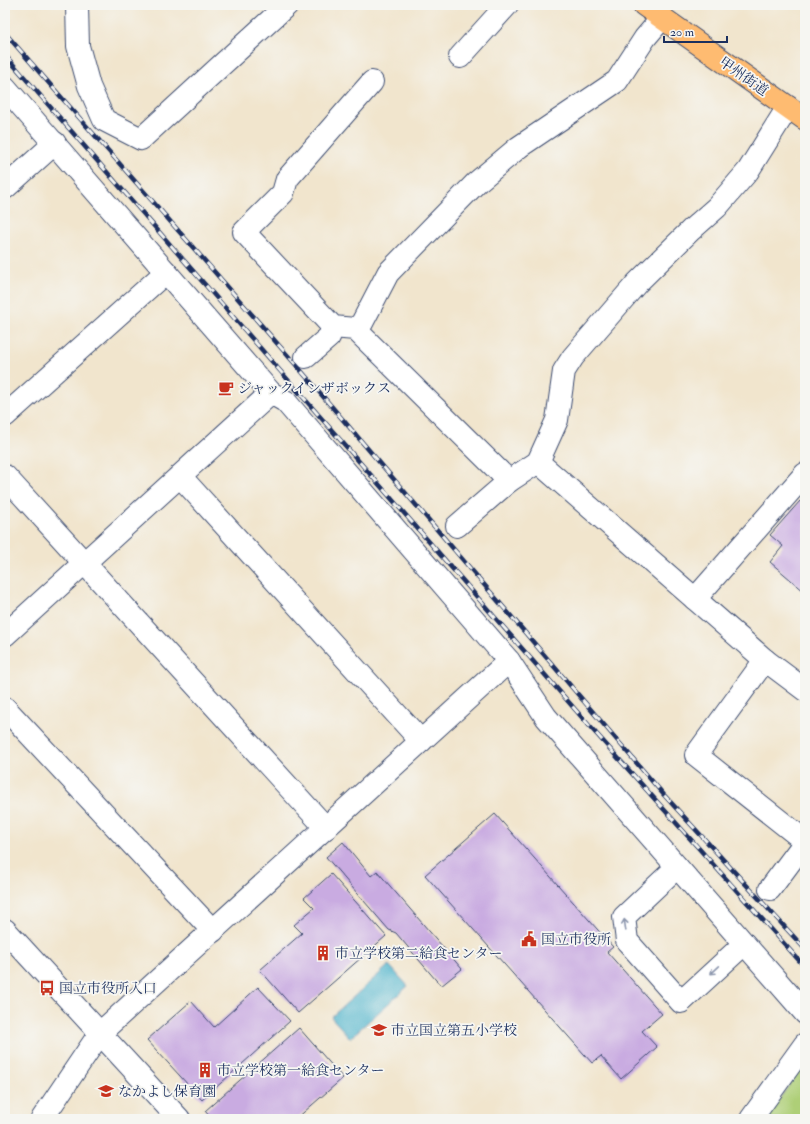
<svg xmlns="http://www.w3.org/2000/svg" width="810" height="1124" font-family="'IM FELL Double Pica','Noto Serif JP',serif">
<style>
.green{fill:#aecf77;stroke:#647f6a}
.water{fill:#4cb2cb;stroke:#347094}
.building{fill:#c9abe1}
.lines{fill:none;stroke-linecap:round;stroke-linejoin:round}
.minor-casing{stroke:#3b4a6f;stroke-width:24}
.major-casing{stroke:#3b4a6f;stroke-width:24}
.minor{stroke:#fff;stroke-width:22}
.major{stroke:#febb71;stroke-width:22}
.rail-casing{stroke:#1b2f5e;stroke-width:4.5}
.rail{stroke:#f6f6f2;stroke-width:3;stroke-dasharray:9;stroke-linecap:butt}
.oneway{stroke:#8d97ae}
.labels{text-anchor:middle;stroke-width:3.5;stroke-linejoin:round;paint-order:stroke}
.street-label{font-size:14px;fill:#1b2f5e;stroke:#f6f6f2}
.poi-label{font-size:14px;fill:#1b2f5e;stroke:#f6f6f2;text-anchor:start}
</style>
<rect width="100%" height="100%" fill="#f6f6f2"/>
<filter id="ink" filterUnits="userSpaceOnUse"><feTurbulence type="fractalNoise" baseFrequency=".025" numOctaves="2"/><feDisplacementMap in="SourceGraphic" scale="8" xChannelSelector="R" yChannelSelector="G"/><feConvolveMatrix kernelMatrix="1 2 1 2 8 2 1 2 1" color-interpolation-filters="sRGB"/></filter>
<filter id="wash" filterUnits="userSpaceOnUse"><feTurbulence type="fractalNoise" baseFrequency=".012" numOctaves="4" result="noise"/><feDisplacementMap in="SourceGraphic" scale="16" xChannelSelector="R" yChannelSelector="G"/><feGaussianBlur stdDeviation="0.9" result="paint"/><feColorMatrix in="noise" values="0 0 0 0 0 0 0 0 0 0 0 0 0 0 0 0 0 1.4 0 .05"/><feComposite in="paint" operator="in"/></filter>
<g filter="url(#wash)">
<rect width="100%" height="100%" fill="#f1e5cd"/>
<polygon class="green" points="805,1063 805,1119 765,1119"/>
<polygon class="water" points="389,965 408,986 350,1038 331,1017"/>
<g id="blocks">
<g class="building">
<polygon points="800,501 805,505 805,592 770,562 783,546 770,535"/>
<polygon points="495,814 613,947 607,952 662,1014 642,1031 657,1047 621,1079 601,1056 592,1063 425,875"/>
<polygon points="343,842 371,876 377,871 462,969 441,986 396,933 389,930 326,857"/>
<polygon points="331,874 386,936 298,1013 260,970 302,933 294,925 314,908 304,898"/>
<polygon points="258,987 290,1021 202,1100 147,1040 191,1001 214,1027"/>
<polygon points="299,1028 343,1078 296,1119 212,1119 205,1111"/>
</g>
</g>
</g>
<g filter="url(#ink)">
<use href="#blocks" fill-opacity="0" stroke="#3b4a6f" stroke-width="1"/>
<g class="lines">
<g class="minor-casing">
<g id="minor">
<polyline points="77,5 78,46 89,86 104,120 141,139 287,5"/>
<polyline points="460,57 507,5"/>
<polyline points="372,82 287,179 283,193 244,232 333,327 355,329 509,481"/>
<polyline points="5,87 271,393 285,401 509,661 546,717 805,1013"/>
<polyline points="5,188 55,143"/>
<polyline points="355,329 362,323 388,273 476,183 519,147 617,81 645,38 662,18"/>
<polyline points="306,357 329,337 333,327"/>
<polyline points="5,416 166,272"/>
<polyline points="538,462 765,660 805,690"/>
<polyline points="5,476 326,828"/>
<polyline points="180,476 421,741"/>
<polyline points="457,526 509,481 538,462 557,420 564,371 573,357 637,283 691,230 717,207 748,171 788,107"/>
<polyline points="695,599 805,474"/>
<polyline points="5,635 271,393"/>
<polyline points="765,660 696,755 805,841"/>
<polyline points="5,708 213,931"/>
<polyline points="677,867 624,917 627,941 681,1002 744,944"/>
<polyline points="770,889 805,842"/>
<polyline points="5,930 179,1119"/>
<polyline points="42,1119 100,1033 509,661"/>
<polyline points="751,1119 805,1044"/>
</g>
</g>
<g class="major-casing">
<polyline id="major" points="644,5 805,119"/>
</g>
<use href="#minor" class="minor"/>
<use href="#major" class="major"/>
<g class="rail-casing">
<g id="rail">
<polyline points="5,33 297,366 664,795 805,949"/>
<polyline points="5,55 593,730 805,967"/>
</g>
</g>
<use href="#rail" class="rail"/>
</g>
<defs><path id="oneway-shaft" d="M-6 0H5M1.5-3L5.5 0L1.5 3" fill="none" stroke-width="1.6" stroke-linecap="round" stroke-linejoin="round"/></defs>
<g class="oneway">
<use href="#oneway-shaft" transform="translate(625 925) rotate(-98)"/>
<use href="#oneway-shaft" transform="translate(715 970) rotate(137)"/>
</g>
</g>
<defs>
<g id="cafe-bare" transform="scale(1.2)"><path d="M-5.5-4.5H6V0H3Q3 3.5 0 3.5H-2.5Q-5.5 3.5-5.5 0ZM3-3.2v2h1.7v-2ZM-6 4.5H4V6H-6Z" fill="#c8321e" stroke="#f6f6f2" stroke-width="2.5" paint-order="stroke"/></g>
<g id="civic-bare" transform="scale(1.2)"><path d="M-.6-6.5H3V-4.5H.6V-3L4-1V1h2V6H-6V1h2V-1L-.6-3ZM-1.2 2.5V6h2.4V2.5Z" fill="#c8321e" stroke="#f6f6f2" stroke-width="2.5" paint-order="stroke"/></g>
<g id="building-bare" transform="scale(1.2)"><path d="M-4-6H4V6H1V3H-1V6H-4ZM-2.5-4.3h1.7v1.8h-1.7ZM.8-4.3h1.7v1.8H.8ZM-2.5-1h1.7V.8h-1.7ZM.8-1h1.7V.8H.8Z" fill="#c8321e" stroke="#f6f6f2" stroke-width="2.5" paint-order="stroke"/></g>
<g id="bus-bare" transform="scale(1.2)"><path d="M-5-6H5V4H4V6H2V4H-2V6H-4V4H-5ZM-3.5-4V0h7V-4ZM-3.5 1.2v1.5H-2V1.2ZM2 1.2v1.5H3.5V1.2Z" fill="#c8321e" stroke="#f6f6f2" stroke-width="2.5" paint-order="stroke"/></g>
<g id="school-bare" transform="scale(1.2)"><path d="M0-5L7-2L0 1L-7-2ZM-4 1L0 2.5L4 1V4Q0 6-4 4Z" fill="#c8321e" stroke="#f6f6f2" stroke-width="2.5" paint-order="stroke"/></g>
</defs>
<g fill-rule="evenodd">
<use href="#cafe-bare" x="226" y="388"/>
<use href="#civic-bare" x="529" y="939"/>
<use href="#building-bare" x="323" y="953"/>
<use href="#bus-bare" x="47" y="988"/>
<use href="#school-bare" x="379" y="1030"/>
<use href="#building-bare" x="205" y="1070"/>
<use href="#school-bare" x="106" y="1091"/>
</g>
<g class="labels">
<g class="street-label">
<text transform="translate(744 76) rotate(35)" y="5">甲州街道</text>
</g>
<g class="poi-label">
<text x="238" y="393">ジャックインザボックス</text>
<text x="541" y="944">国立市役所</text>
<text x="335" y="958">市立学校第二給食センター</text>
<text x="59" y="993">国立市役所入口</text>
<text x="391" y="1035">市立国立第五小学校</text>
<text x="217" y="1075">市立学校第一給食センター</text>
<text x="118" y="1096">なかよし保育園</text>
</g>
</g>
<rect width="810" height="1124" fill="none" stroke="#f6f6f2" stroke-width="20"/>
<path d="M664 36v6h63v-6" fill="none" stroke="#1b2f5e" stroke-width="2"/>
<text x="670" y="36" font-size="12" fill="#1b2f5e" stroke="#f6f6f2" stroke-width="3" paint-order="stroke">20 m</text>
</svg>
